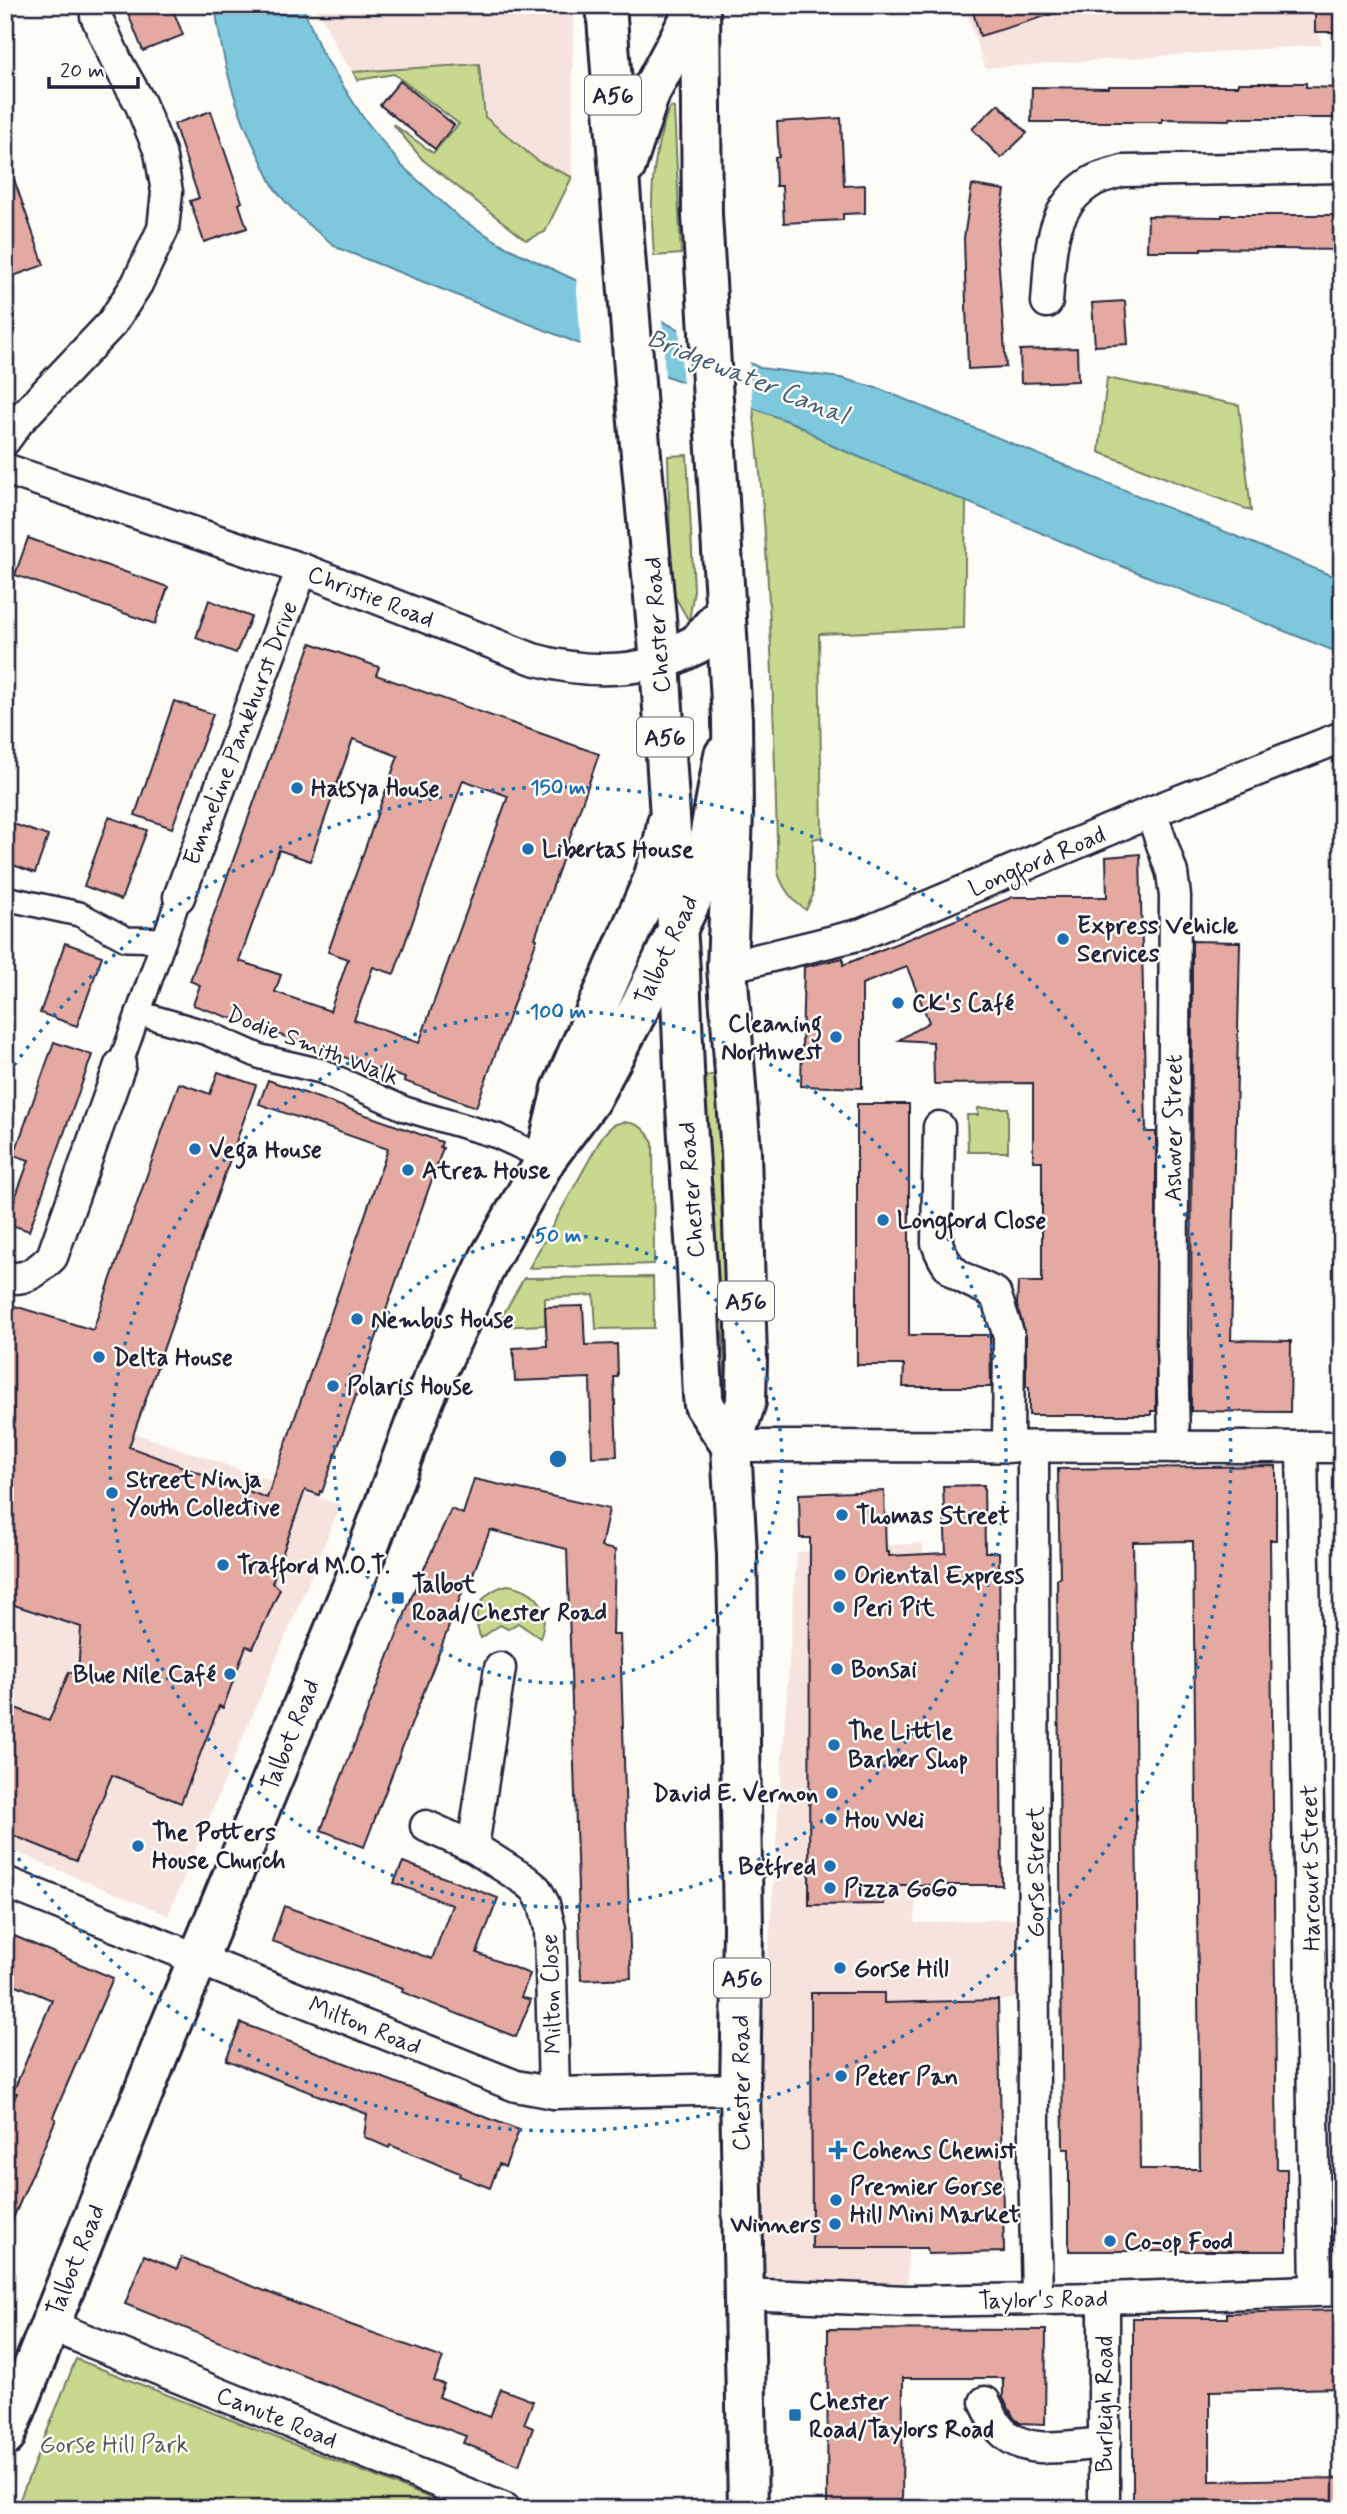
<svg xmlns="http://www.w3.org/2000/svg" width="1347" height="2514" font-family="Mynerve,sans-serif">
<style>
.built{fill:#f6e3dd}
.green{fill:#c7d98e;stroke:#747e64;stroke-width:2}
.water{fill:#7dc8dd;stroke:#59869c;stroke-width:2}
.pier{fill:#fdfcf7}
.building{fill:#e4aaa1;stroke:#22223b;stroke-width:2;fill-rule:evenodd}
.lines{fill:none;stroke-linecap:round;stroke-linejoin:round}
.pedestrian-casing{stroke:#22223b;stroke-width:28}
.minor-casing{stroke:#22223b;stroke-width:35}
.primary-casing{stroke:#22223b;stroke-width:44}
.trunk-casing{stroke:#22223b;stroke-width:44}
.pedestrian{stroke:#fdfcf7;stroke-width:23}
.minor{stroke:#fdfcf7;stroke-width:30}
.primary{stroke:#fdfcf7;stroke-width:38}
.trunk{stroke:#fdfcf7;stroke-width:38}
.ring{fill:none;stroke:#1f6fb2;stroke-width:3.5;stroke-dasharray:3.5 7}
.poi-dot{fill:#1f6fb2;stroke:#fdfcf7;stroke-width:2.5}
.labels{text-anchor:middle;stroke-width:5;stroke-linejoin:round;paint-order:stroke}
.shield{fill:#fdfcf7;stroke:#646373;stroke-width:2}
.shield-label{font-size:23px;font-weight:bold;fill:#22223b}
.street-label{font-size:24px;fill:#22223b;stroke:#fdfcf7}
.poi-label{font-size:24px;font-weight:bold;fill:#22223b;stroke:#fdfcf7;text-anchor:start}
.park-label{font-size:24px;fill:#545954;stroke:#fdfcf7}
.water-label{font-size:26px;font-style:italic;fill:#425c74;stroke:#fdfcf7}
.centre{fill:#1f6fb2;stroke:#fdfcf7;stroke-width:3.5}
.ring-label{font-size:21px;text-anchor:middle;font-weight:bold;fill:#1f6fb2;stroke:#fdfcf7;stroke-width:5;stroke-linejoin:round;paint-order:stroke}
</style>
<rect width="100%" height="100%" fill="#fdfcf7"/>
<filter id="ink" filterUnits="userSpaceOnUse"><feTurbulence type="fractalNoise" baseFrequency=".0143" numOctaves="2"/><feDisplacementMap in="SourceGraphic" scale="14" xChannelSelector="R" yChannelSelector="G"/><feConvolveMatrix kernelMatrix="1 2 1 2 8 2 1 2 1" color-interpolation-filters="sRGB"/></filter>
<g filter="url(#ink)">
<g class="built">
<polygon points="316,5 573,5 572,177 539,162 485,117 417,67 353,72 340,54"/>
<polygon points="964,5 1310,5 1322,45 985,68"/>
<polygon points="5,1388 341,1505 168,1915 5,1848"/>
<polygon points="923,1543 915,1923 1035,1918 1035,1995 913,2016 907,2301 744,2294 797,1552"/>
</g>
<g class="green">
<polygon points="479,64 485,117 539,162 572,177 545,232 526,240 423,160 393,124 433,153 459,124 394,74 358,80 353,72"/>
<path d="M671,107L674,108L681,254L654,256C651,215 650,178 660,138C663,127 665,116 671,107Z"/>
<polygon points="1107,378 1239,405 1251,511 1099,452"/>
<path d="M753,408L796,424L833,446L966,501L964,628L819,634L822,837L813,839V895L806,910C792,901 783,888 778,873C773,718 772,563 753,408Z"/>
<polygon points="687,455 694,590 689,621 674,595 671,578 668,456"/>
<polygon points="717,1074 730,1223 733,1388 724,1387 725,1363 718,1272 700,1077"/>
<polygon points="978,1108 1008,1108 1008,1152 968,1152 967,1115 978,1115"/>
<path d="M623,1122C639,1123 646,1129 653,1143L654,1264L529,1268L603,1135L613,1125Z"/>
<polygon points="653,1277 654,1328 596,1329 594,1295 545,1298 545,1325 496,1327 524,1278"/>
<path d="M508,1585C538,1590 551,1608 540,1638L518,1623L508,1629L500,1625L481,1638C470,1613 481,1591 508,1585Z"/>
<polygon points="76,2359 458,2509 16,2509"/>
</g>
<path class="water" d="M215,5H302L321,51L362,116L402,166L461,219L508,248L760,368L841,378L880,389L1342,580V654L1099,557L833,446L796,424L580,344L338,248C315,231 292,212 275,189C270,180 265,169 261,160C235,110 222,61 215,5Z"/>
<g class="pier">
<polygon points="576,276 662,317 665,379 581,348"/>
<polygon points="679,325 749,359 753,412 683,386"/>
</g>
<g class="building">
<polygon points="141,5 171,5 183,35 143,51 127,11"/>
<polygon points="971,5 1062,5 1062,11 980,36"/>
<rect x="1315" y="5" width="27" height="27"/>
<polygon points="400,81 454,125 435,149 380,105"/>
<polygon points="1238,83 1306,83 1306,87 1342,88 1342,118 1230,118 1230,120 1162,119 1162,122 1031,122 1032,87 1109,88 1109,86 1238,86"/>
<polygon points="998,104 1027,133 1001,158 972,129"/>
<polygon points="211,111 242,202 239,204 247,228 204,242 190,201 199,198 174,124"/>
<polygon points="841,118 844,186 865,185 865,213 843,214 843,220 784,223 782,186 776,186 775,158 779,157 777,122"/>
<polygon points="9,165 44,265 5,279 5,166"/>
<polygon points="972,185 1005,190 997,240 1006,367 968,369 964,238"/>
<polygon points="1222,215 1342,215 1342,250 1201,248 1201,251 1147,251 1148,216 1222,217"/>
<polygon points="1125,301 1128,344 1095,346 1092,303"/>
<polygon points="1077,348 1078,381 1021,383 1020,350"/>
<polygon points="28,538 168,587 155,624 15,575"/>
<polygon points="209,600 251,617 236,653 196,638"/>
<path d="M311,643L379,667L376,675L599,754L535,938L537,939L476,1107L404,1081L405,1078L193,1005L200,985L190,981ZM353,739L398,756L328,952L348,959L330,1011L275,992L281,975L239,961L279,850L310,861ZM463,780L508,796L419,1043L354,1020L373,967L394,974Z"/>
<polygon points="174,701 213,714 172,828 135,815"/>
<polygon points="109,817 147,830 121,900 84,886"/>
<polygon points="5,821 48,836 35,873 5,862"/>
<polygon points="1140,854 1146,1132 1156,1132 1156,1411 1151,1411 1151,1415 1029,1415 1029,1387 1026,1387 1026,1336 1017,1306 1018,1282 1042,1282 1042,1161 1033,1161 1033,1083 934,1084 933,1042 899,1040 929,1022 907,967 862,984 862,1088 801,1086 804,967 843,958 843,965 1013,897 1107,897 1106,857"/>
<polygon points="1192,941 1240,942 1231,1340 1291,1341 1290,1412 1191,1411"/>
<polygon points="65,943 102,956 77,1026 40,1013"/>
<polygon points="54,1042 92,1055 29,1231 6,1223 29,1160 14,1155"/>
<polygon points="218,1072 256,1085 129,1447 267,1498 388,1149 259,1104 268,1080 442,1142 440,1147 443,1148 322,1492 320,1491 319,1495 305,1490 272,1583 280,1589 253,1648 246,1646 223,1708 219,1706 181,1803 112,1775 76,1861 5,1832 5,1704 49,1721 69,1672 78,1675 81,1627 5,1602 5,1303 93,1330 179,1083 210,1094"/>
<polygon points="857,1104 909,1104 909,1335 990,1335 991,1387 903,1387 904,1365 857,1365"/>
<polygon points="583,1306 585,1345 617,1344 618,1377 614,1377 617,1456 592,1457 590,1378 515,1381 513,1348 547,1346 545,1307"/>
<path d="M1276,1466V1540H1270L1277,2169H1287V2251H1069V2149H1063L1057,1578H1060L1058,1469ZM1193,1541L1200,2169H1140L1133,1542Z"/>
<polygon points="474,1479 609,1509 601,1547 615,1550 613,1635 620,1635 631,1978 581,1980 567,1549 490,1530 473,1574 470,1572 364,1847 321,1830 414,1591 451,1509 463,1514"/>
<polygon points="984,1485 985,1552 999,1552 1002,1885 884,1885 884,1904 809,1905 810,1538 800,1538 799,1494 884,1491 886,1552 889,1552 889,1556 946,1553 943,1486"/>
<polygon points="403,1862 498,1898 477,1953 530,1974 521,1997 531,2000 516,2037 402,1992 403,1988 272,1941 284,1906 432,1959 452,1905 394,1883"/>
<polygon points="5,1932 113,1978 53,2117 56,2119 5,2237 5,2119 17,2093 13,2092 52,2000 5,1980"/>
<polygon points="811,1993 884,1993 884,2003 998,2000 1004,2252 928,2254 927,2248 812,2248"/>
<polygon points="241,2023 519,2130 505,2167 499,2164 490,2188 459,2176 460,2173 390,2145 389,2148 364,2137 367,2114 226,2060"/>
<polygon points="144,2255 177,2269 181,2258 351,2325 443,2358 434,2381 444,2384 439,2397 490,2417 501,2389 533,2401 524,2424 533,2428 519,2465 463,2443 466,2436 312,2379 125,2304"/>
<polygon points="1342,2310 1342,2388 1210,2391 1210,2481 1342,2478 1342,2509 1133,2509 1133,2318 1227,2318 1227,2313"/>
<polygon points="828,2329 1046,2330 1045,2424 1020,2423 1014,2418 1003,2398 1003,2378 903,2378 902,2509 827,2509"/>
</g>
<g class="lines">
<g class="pedestrian-casing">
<g id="pedestrian">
<polyline points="5,898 79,914 126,939 164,940"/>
<polyline points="138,1013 207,1033 261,1057 321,1071 405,1109 497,1136 546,1159"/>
<polyline points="120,1065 179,897"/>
</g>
</g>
<g class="minor-casing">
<g id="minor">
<path d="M1047,302C1051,256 1047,208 1093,181C1102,176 1114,174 1123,171L1342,167"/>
<polyline points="5,440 18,422 112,323 137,284 163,229 167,192 160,152 140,103 117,62 96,16 95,5"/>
<path d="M5,469L302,569L533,659C575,671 617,673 660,662"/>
<polyline points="1151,812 1172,873 1175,896 1172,1335 1174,1447"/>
<polyline points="179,897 302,569"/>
<polyline points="727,967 862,934 1151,812 1342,737"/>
<path d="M939,1127L937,1243C948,1277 964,1278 995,1293L1009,1336L1008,1447"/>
<path d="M5,1276C24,1283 39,1270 52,1257L120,1065"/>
<polyline points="731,1446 1342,1447"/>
<polyline points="1033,1447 1034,2158 1037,2298"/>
<polyline points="1302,1447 1316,2290"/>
<polyline points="426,1826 473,1847 525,1880 536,1889 544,1904 550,1929 554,2093"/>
<polyline points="473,1847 500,1668"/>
<polyline points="5,1882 516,2086 554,2093 740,2089"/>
<polyline points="744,2294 907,2301 1104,2298 1342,2290"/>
<polyline points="49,2325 505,2509"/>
<path d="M985,2402C990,2412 994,2423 1002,2431C1026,2457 1073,2445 1105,2443"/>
<polyline points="1104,2509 1104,2298"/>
</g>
</g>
<g class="primary-casing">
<g id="primary">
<polyline points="549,1143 562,1089 652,882 662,850 667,823"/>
<polyline points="5,2437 164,2041 369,1546 425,1397 490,1257 546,1159 590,1100 641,1005 692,899 704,865 724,755"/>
</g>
</g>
<g class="trunk-casing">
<g id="trunk">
<polyline points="606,5 638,422 660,662 680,972 685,1093 697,1268 703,1396 704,1405 731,1446"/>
<polyline points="700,5 702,215 732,718 733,814 727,967 741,1153 747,1359 746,1402 731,1446 737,1554 743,1929 740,2089 748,2509"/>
<polyline points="626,166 650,93 697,5"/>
<polyline points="660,662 697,644 725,611"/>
</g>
</g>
<use href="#pedestrian" class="pedestrian"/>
<use href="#minor" class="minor"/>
<use href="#primary" class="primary"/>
<use href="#trunk" class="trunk"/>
</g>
</g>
<g class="ring">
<circle cx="558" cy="1459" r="224"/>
<circle cx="558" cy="1459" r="448"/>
<path d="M8 1074A672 672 0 1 1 8 1844"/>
</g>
<g class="poi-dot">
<circle cx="297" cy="788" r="7"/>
<circle cx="528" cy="849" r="7"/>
<circle cx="1063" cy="939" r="7"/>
<circle cx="898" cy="1003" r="7"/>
<circle cx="836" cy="1037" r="7"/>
<circle cx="195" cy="1149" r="7"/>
<circle cx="408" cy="1170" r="7"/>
<circle cx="883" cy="1220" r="7"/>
<circle cx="357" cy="1319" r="7"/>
<circle cx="99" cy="1357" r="7"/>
<circle cx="333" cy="1386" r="7"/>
<circle cx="112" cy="1493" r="7"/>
<circle cx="842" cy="1515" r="7"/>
<circle cx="223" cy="1565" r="7"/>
<circle cx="840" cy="1575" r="7"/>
<rect x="391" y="1591" width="14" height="14" rx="3.5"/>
<circle cx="839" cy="1607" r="7"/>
<circle cx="837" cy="1669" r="7"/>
<circle cx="230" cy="1674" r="7"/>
<circle cx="834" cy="1745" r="7"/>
<circle cx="832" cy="1793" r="7"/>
<circle cx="831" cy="1819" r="7"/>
<circle cx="138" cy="1846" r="7"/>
<circle cx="830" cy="1866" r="7"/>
<circle cx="830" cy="1888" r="7"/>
<circle cx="840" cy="1968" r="7"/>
<circle cx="841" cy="2076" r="7"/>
<path d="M834.5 2139.5h7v7h7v7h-7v7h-7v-7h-7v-7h7z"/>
<circle cx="836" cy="2200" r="7"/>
<circle cx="835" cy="2224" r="7"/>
<circle cx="1110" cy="2241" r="7"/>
<rect x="788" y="2408" width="14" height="14" rx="3.5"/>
</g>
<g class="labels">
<g class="shield">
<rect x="585" y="75.5" width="56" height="39" rx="5"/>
<rect x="637" y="717.5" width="56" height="39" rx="5"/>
<rect x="718" y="1281.5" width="56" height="39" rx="5"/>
<rect x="714" y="1958.5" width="56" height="39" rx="5"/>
</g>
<g class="shield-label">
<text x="613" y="103">A56</text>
<text x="665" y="745">A56</text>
<text x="746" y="1309">A56</text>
<text x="742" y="1986">A56</text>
</g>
<g class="street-label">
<text transform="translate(371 596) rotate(21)" y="8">Christie Road</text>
<text transform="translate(657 625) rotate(-94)" y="8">Chester Road</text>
<text transform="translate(240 733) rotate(-69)" y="8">Emmeline Pankhurst Drive</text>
<text transform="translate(1037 861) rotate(-23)" y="8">Longford Road</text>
<text transform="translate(666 950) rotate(-65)" y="8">Talbot Road</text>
<text transform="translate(313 1045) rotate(21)" y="8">Dodie Smith Walk</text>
<text transform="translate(1173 1128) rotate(-90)" y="8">Ashover Street</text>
<text transform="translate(691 1190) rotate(-94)" y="8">Chester Road</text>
<text transform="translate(290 1735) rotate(-68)" y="8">Talbot Road</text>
<text transform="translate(1310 1868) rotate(-91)" y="8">Harcourt Street</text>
<text transform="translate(1035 1872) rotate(-90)" y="8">Gorse Street</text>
<text transform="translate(551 1994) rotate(-92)" y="8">Milton Close</text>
<text transform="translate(365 2025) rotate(22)" y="8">Milton Road</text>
<text transform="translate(741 2083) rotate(-90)" y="8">Chester Road</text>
<text transform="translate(75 2260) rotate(-68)" y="8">Talbot Road</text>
<text transform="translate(1043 2299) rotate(-1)" y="8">Taylor's Road</text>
<text transform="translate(1104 2404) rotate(-90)" y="8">Burleigh Road</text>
<text transform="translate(277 2417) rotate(22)" y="8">Canute Road</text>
</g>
<g class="poi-label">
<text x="311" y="796">Hatsya House</text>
<text x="542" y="857">Libertas House</text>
<text x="1077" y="933">Express Vehicle<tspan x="1077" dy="28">Services</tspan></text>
<text x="912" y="1011">CK's Café</text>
<text x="822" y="1031" text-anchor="end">Cleaning<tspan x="822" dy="28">Northwest</tspan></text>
<text x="209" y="1157">Vega House</text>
<text x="422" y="1178">Atrea House</text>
<text x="897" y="1228">Longford Close</text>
<text x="371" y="1327">Nembus House</text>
<text x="113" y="1365">Delta House</text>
<text x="347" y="1394">Polaris House</text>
<text x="126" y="1487">Street Ninja<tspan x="126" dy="28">Youth Collective</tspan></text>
<text x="856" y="1523">Thomas Street</text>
<text x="237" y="1573">Trafford M.O.T.</text>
<text x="854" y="1583">Oriental Express</text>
<text x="412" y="1592">Talbot<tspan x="412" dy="28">Road/Chester Road</tspan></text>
<text x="853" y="1615">Peri Pit</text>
<text x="851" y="1677">Bonsai</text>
<text x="216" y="1682" text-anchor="end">Blue Nile Café</text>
<text x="848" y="1739">The Little<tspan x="848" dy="28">Barber Shop</tspan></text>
<text x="818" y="1801" text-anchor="end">David E. Vernon</text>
<text x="845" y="1827">Hou Wei</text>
<text x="152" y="1840">The Potters<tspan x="152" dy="28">House Church</tspan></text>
<text x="816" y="1874" text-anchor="end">Betfred</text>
<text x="844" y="1896">Pizza GoGo</text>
<text x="854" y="1976">Gorse Hill</text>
<text x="855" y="2084">Peter Pan</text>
<text x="852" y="2158">Cohens Chemist</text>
<text x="850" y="2194">Premier Gorse<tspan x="850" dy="28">Hill Mini Market</tspan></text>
<text x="821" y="2232" text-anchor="end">Winners</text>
<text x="1124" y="2249">Co-op Food</text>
<text x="809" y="2409">Chester<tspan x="809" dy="28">Road/Taylors Road</tspan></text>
</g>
<g class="park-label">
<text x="114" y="2452">Gorse Hill Park</text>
</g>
<g class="water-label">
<text transform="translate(748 376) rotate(22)" y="9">Bridgewater Canal</text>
</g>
</g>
<circle cx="558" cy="1459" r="10" class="centre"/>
<g class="ring-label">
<text x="558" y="794">150 m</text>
<text x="558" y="1018">100 m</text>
<text x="558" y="1242">50 m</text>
</g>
<rect width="1347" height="2514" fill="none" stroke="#fdfcf7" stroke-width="28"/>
<rect x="14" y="14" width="1319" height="2486" fill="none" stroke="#22223b" stroke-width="2.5" filter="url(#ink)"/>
<path d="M49 77v10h89v-10" fill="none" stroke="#22223b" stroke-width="3.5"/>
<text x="60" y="77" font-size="21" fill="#22223b" stroke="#fdfcf7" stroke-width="5" paint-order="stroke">20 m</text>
</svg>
